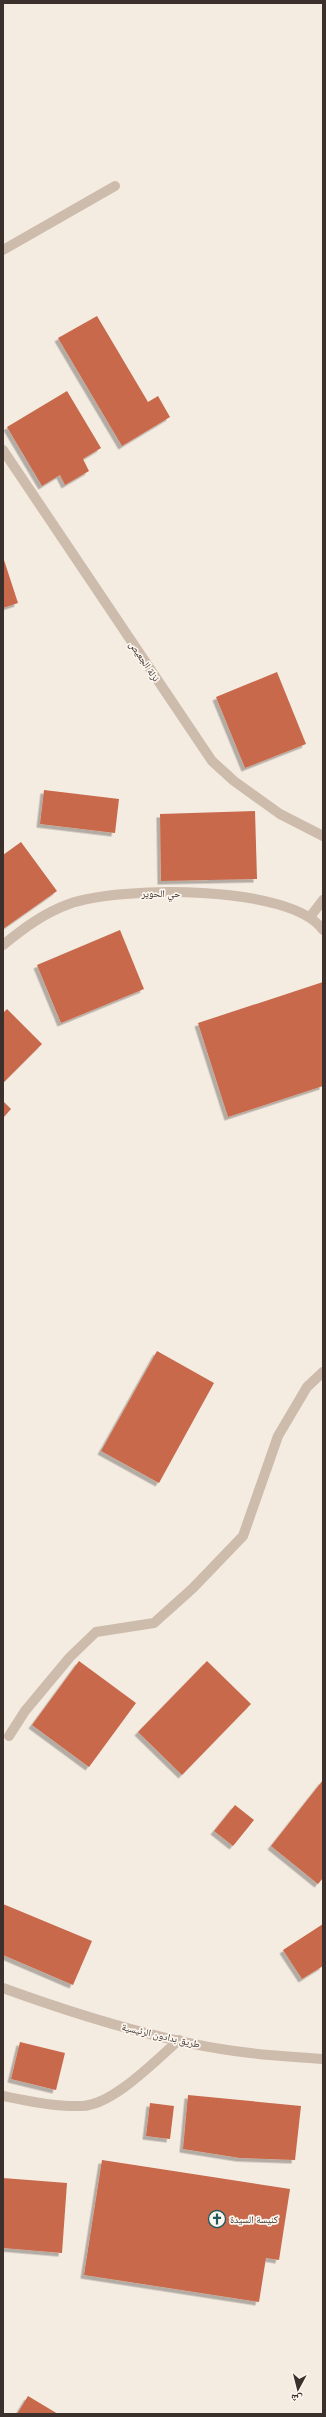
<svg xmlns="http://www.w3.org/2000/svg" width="326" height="2417" font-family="'DM Sans','Noto Naskh Arabic',sans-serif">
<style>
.building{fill:#c8694b;filter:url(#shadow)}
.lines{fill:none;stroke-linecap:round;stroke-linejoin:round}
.minor{stroke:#cdbbac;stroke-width:10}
.labels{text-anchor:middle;stroke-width:3.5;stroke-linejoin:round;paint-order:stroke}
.street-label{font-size:10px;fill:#3b302b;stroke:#fbf5ee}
.poi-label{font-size:10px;fill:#3b302b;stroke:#fbf5ee;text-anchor:start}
</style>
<defs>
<filter id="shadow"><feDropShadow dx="-3.5" dy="3.5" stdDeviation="0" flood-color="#0004"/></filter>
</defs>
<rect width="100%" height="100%" fill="#f4ebe1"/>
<g class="building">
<polygon points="97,316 148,402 158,396 170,417 122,446 58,338"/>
<polygon points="67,391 101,448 83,459 89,471 65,485 60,475 42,486 7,427"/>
<polygon points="3,557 18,603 3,608"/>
<polygon points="277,672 306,744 245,768 216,697"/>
<polygon points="44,790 119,799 115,833 40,824"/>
<polygon points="255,811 257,879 161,881 160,814"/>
<polygon points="21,842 57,891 3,929 3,855"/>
<polygon points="120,930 144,989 61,1023 37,965"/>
<polygon points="323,982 323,1086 228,1117 198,1023"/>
<polygon points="7,1009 42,1044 3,1083 3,1013"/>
<polygon points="3,1101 11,1109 3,1118"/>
<polygon points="157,1351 214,1383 159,1483 101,1451"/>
<polygon points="79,1661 136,1703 89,1767 32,1725"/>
<polygon points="207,1661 251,1704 182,1775 138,1732"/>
<polygon points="323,1780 323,1878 318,1884 271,1846"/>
<polygon points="235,1805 254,1820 233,1846 214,1831"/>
<polygon points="3,1904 92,1941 73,1985 3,1955"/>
<polygon points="323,1924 323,1966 302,1979 283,1950"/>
<polygon points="20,2042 65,2053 56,2090 11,2079"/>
<polygon points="188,2095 301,2106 295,2160 240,2158 183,2149"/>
<polygon points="150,2103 174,2106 170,2139 146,2136"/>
<polygon points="102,2160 290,2189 279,2260 266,2258 259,2302 84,2275"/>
<polygon points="3,2178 67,2183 62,2253 3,2248"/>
<polygon points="28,2396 58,2414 17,2414"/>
</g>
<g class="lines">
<g class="minor">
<polyline points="3,250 115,186"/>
<polyline points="3,450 212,761 234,781 280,814 323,836"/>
<polyline points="310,917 323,900"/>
<path d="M3,945C24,928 44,913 69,904C118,886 291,884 323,930"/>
<polyline points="9,1736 25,1711 70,1657 96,1632 154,1623 193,1588 243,1536 278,1436 307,1387 323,1372"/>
<path d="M3,1988C80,2016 168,2044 250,2053C274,2056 299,2057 323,2059"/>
<path d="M3,2096C28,2101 56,2107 82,2106C113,2105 156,2060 179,2040"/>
</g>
</g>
<defs>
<g id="church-ring" transform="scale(0.9)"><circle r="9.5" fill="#fbf5ee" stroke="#1f5a5e" stroke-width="1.5"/><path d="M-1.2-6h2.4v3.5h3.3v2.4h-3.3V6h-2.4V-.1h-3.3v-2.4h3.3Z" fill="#1f5a5e"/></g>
</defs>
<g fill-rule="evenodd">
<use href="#church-ring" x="217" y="2219"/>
</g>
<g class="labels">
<g class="street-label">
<text transform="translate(145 661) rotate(56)" y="4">نزلة الجعيص</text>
<text x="161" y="897">حي الحوير</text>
<text transform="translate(161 2035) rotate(13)" y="4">طريق بدادون الرئيسية</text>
</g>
<g class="poi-label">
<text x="230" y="2223">كنيسة السيدة</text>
</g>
</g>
<rect width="326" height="2417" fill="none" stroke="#3b302b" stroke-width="8"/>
<g transform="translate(298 2389) rotate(187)" stroke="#fbf5ee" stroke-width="3" paint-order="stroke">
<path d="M0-3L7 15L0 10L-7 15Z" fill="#3b302b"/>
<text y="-6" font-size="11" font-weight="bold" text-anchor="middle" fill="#3b302b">ش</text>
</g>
</svg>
